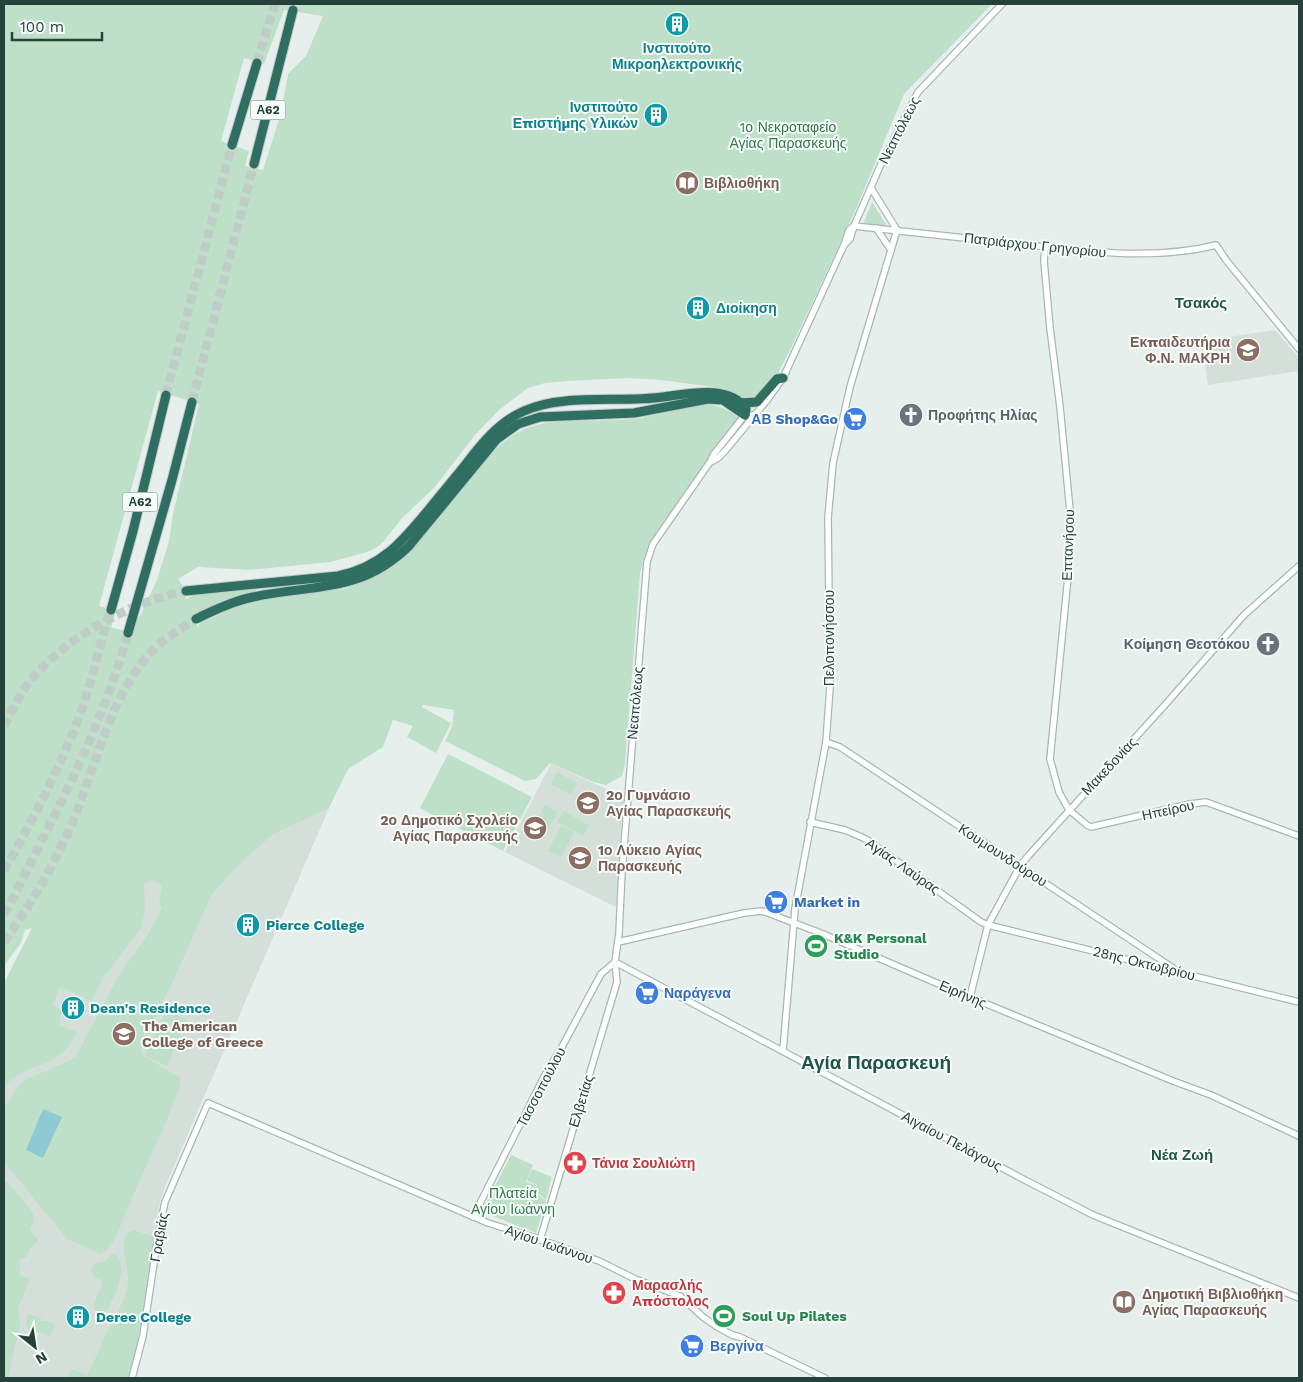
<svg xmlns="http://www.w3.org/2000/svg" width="1303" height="1382" font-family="'Work Sans',sans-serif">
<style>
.built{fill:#d4dfda}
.green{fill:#bfe0c8;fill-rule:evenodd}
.water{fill:#8ec9d4}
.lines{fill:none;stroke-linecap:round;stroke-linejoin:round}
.motorway-tunnel{stroke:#bfccc8;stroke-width:9;stroke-dasharray:9 4.5;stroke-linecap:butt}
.tertiary-casing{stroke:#a8b8b2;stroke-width:8}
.motorway-casing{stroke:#c2cac8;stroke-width:11}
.tertiary{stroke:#fff;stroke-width:5.5}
.motorway{stroke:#2f6f62;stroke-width:9}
.labels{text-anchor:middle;stroke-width:4;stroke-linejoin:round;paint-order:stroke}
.shield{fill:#f7fbf9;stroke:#637a73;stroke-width:1}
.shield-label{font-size:12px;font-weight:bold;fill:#24423a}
.culture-label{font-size:14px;font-weight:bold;fill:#0d838f;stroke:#f7fbf9;text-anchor:start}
.park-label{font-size:14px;fill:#2d7a4b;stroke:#f7fbf9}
.street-label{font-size:14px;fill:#24423a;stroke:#f7fbf9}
.education-label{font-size:14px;font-weight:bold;fill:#785e54;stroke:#f7fbf9;text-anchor:start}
.worship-label{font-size:14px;font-weight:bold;fill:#5b616d;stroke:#f7fbf9;text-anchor:start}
.shop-label{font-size:14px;font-weight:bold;fill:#366cbe;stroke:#f7fbf9;text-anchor:start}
.leisure-label{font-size:14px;font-weight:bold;fill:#27864d;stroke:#f7fbf9;text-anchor:start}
.health-label{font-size:14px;font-weight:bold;fill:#be3a42;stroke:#f7fbf9;text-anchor:start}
.neighbourhood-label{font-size:15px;font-weight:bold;fill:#1f5548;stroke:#f7fbf9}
.district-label{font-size:19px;font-weight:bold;fill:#1f5548;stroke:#f7fbf9}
</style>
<rect width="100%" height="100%" fill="#e6efeb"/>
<g class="built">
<polygon points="1275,330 1299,358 1299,371 1208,385 1202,341"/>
<polygon points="551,764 624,797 620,841 616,907 505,852"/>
<polygon points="348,769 336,792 165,1187 160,1202 154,1230 151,1269 129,1378 4,1378 4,1065 121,833"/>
</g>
<g class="green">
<path d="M4,4H992L904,94L853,216L792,346L776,377L756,399L746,400L725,391L713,387L661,380L627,378L568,381L545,383L528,388L500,409L475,435L434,488L403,517L384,541L376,548L367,552L331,562L248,570L198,567L178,579L183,586L186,599L199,592L255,588L257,592L227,600L195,613L191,616L198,627L199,624L240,605L257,600L344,589C405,570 433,523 472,476C488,457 502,439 525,429C556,415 607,424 642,418C665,414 692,401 716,406C725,408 732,413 740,418L655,535L646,552L640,573L625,764L622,776L606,785L593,782L550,763L536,779L525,781L445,741L452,727L454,710L423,705L422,707L451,723L436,753L407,737L413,726L393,720L383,747L348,769L329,808L275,833L239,864L211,896L175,977L141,1045V1052L144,1056L180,1078V1085L169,1115L124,1216C119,1232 115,1244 101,1254L67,1239L4,1162V1107L23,1081L75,1058L119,975L147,936L162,908L159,903L162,885L153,879L144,884L145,908L141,928L102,979L92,1001L60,987L53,1005L64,1011L59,1018L60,1026L77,1032C60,1072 28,1059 4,1087V983L32,928L25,930L21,943L4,966ZM284,10L323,16L306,56L288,74L281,113L263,170L245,166L249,151L221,141L244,58L264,64ZM158,391L199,404L173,514L169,541L157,580L139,618L137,617L131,633L111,627L116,611L99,606Z"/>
<polygon points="872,202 887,226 868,224 864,222"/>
<polygon points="448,754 532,797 503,851 420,808"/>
<polygon points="557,772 577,783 571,795 551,784"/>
<polygon points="545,805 557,812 548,830 536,824"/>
<polygon points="563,811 589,825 583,836 557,822"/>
<polygon points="561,826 574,832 561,857 548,851"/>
<polygon points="166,1010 187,1020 167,1066 145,1056"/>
<polygon points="511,1155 533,1165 526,1182 536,1185 534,1191 546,1201 536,1233 485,1213 484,1207"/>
<polygon points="532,1169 552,1177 546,1200 535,1190 537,1185 527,1181"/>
<polygon points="8,1182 33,1213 33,1223 30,1229 34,1236 39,1240 31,1247 26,1258 20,1259 19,1274 30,1280 18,1308 20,1323 8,1378 4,1378 4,1183"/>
<path d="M134,1230L154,1237L147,1302L129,1378H67L71,1369L87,1375C93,1364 98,1352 103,1340C112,1322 125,1303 128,1283C130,1268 114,1235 134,1230Z"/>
<path d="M113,1253C132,1266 114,1295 107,1311L100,1312L94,1309V1304L103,1282L93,1274L91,1269L95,1263L104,1261Z"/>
<polygon points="28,1314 41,1318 42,1321 48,1321 55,1325 50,1336 32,1330 29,1331 26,1324"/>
</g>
<polygon class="water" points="43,1109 62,1117 43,1158 26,1150"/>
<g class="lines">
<g class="motorway-tunnel">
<polyline points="257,63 275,4"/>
<polyline points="166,395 232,145"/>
<polyline points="192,402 254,164"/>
<path d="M4,726C12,711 20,693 31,680C67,636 131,602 186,591"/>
<path d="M4,871C33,819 62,765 82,709C93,676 100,642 111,610"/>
<path d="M4,914C16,894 26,872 37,850C73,780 107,709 128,633"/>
<path d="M4,942C31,904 55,864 73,821C96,766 112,689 156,647C168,636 182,628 196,619"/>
</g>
<g class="tertiary-casing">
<g id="tertiary">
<path d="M1002,4L918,92L881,164L854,226C909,232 965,238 1020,244C1084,251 1153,261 1216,245L1226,260L1299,349"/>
<polyline points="871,188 897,230"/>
<polyline points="876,228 891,250"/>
<polyline points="1045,247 1044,261 1050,328 1060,407 1071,521 1068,577 1050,759 1059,792 1069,810 1087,825 1091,827 1190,804 1206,802 1299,836"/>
<polyline points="711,462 718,458 725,451 768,399 783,378 844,245 850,239 854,226 849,230 844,245"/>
<polyline points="826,742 840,747 1173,968"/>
<polyline points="810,822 845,830 866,839 981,922 988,925 1299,1002"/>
<polyline points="618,942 744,913 762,911 768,913 823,934 948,988 1173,1081 1211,1095 1299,1136"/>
<polyline points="615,962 1021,1178 1093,1215 1299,1298"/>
<polyline points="970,997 988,925 1020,866 1029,855 1164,706 1244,615 1299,566"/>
<polyline points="783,1051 795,909 826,742 830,687 828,518 833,463 850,387 897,230"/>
<polyline points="473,1217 545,1075 563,1045 601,974 615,962"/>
<polyline points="540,1240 617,982 615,962 619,933 622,871 647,562 653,544 710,462 714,454 745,415 751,416 757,413"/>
<polyline points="132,1378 143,1336 158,1236 165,1202 208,1103 488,1223 536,1238 599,1261 635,1279 680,1296 703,1317 716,1326 732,1335 740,1337 825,1378"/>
</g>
</g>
<g class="motorway-casing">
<g id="motorway">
<polyline points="232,145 257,63"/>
<polyline points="254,164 293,10"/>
<polyline points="740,403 757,402 777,379 783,378"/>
<path d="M186,591L338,576C382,567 403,541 430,508C442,493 454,479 466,464C482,443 499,422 524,411C563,393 620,403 663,397C688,394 729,384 746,409L745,415"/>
<polyline points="111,610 133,531 166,395"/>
<path d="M196,619C214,610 233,601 253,597C313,584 360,594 409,546L497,439L518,424L540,417L634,413L708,399L723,400L745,415"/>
<polyline points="128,633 172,480 192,402"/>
</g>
</g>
<use href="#tertiary" class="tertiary"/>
<use href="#motorway" class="motorway"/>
</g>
<defs>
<g id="building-disc" transform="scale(1.25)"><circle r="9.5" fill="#0f9aa8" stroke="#f7fbf9"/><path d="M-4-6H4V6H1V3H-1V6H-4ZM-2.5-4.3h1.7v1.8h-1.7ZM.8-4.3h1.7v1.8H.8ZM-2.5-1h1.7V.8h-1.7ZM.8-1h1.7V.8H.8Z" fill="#fff"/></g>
<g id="library-disc" transform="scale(1.25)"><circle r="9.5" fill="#8d6e63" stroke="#f7fbf9"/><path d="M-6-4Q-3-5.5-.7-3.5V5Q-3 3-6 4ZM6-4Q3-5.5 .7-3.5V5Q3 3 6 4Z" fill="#fff"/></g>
<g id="school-disc" transform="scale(1.25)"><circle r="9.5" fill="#8d6e63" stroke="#f7fbf9"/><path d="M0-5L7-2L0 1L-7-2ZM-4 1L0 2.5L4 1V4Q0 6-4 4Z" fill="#fff"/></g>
<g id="church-disc" transform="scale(1.25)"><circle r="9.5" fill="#6b7280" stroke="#f7fbf9"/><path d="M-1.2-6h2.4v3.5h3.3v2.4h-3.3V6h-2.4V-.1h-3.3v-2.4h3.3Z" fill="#fff"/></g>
<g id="supermarket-disc" transform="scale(1.25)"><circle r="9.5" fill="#3f7fe0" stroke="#f7fbf9"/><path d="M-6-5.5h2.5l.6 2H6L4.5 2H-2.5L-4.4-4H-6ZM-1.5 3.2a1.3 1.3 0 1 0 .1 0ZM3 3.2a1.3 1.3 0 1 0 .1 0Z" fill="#fff"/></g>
<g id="stadium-disc" transform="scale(1.25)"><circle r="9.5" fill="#2e9e5b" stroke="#f7fbf9"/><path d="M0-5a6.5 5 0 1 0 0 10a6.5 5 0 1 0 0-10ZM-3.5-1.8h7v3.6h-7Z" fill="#fff"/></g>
<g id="university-disc" transform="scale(1.25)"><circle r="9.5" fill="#8d6e63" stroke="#f7fbf9"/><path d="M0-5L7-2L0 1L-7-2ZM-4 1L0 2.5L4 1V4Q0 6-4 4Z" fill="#fff"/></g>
<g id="pharmacy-disc" transform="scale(1.25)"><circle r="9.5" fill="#e0444e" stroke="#f7fbf9"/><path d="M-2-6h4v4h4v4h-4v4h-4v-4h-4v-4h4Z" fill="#fff"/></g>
</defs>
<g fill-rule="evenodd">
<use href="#building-disc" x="677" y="24"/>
<use href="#building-disc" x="656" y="115"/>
<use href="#library-disc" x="687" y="183"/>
<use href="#building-disc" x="698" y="308"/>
<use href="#school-disc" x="1248" y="350"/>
<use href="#church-disc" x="911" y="415"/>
<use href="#supermarket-disc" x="855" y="419"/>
<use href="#church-disc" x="1268" y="644"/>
<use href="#school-disc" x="588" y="803"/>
<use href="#school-disc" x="535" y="828"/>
<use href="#school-disc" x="580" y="858"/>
<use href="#supermarket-disc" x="776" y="902"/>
<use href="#building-disc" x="248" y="925"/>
<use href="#stadium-disc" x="816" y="946"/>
<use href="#supermarket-disc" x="647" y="993"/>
<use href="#building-disc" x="73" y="1008"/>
<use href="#university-disc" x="124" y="1034"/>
<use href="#pharmacy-disc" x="575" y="1163"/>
<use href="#pharmacy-disc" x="614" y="1293"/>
<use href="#library-disc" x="1124" y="1302"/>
<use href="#stadium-disc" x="724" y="1316"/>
<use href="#building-disc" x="78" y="1317"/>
<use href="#supermarket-disc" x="692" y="1346"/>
</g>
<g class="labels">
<g class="shield">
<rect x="250.5" y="100.5" width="35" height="19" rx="4"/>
<rect x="122.5" y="492.5" width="35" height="19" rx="4"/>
</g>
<g class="shield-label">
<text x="268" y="114">Α62</text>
<text x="140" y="506">Α62</text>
</g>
<g class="culture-label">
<text x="677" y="53" text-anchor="middle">Ινστιτούτο<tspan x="677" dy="16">Μικροηλεκτρονικής</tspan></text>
<text x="638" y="112" text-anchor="end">Ινστιτούτο<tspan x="638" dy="16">Επιστήμης Υλικών</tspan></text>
<text x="716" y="313">Διοίκηση</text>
<text x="266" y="930">Pierce College</text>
<text x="90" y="1013">Dean's Residence</text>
<text x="96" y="1322">Deree College</text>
</g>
<g class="park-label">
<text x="788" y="132">1ο Νεκροταφείο<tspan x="788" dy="16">Αγίας Παρασκευής</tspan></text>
<text x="513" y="1198">Πλατεία<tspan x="513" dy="16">Αγίου Ιωάννη</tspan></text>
</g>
<g class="street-label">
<text transform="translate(899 130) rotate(-63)" y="5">Νεαπόλεως</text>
<text transform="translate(1035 245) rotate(6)" y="5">Πατριάρχου Γρηγορίου</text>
<text transform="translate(1068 545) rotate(-88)" y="5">Επτανήσου</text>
<text transform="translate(829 638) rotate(-90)" y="5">Πελοπονήσσου</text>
<text transform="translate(635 703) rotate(-85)" y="5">Νεαπόλεως</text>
<text transform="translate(1109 766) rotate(-47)" y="5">Μακεδονίας</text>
<text transform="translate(1168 810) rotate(-12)" y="5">Ηπείρου</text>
<text transform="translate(1003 855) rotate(33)" y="5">Κουμουνδούρου</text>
<text transform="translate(903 866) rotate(35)" y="5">Αγίας Λαύρας</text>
<text transform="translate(1144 963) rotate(14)" y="5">28ης Οκτωβρίου</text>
<text transform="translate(963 994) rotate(23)" y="5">Ειρήνης</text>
<text transform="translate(541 1087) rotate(-62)" y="5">Τασσοπούλου</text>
<text transform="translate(581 1101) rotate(-73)" y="5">Ελβετίας</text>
<text transform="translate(952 1141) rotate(28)" y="5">Αιγαίου Πελάγους</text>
<text transform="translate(159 1237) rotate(-80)" y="5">Γραβιάς</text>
<text transform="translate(549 1244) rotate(19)" y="5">Αγίου Ιωάννου</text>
</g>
<g class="education-label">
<text x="704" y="188">Βιβλιοθήκη</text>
<text x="1230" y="347" text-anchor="end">Εκπαιδευτήρια<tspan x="1230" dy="16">Φ.Ν. ΜΑΚΡΗ</tspan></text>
<text x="606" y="800">2ο Γυμνάσιο<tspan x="606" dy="16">Αγίας Παρασκευής</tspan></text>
<text x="518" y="825" text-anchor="end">2ο Δημοτικό Σχολείο<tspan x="518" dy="16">Αγίας Παρασκευής</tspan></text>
<text x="598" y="855">1ο Λύκειο Αγίας<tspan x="598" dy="16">Παρασκευής</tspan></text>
<text x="142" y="1031">The American<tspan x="142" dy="16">College of Greece</tspan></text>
<text x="1142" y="1299">Δημοτική Βιβλιοθήκη<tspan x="1142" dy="16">Αγίας Παρασκευής</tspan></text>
</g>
<g class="worship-label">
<text x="928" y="420">Προφήτης Ηλίας</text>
<text x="1250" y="649" text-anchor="end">Κοίμηση Θεοτόκου</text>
</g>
<g class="shop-label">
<text x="838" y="424" text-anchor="end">ΑΒ Shop&amp;Go</text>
<text x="794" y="907">Market in</text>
<text x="664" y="998">Ναράγενα</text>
<text x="710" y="1351">Βεργίνα</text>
</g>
<g class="leisure-label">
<text x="834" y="943">K&amp;K Personal<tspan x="834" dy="16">Studio</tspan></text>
<text x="742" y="1321">Soul Up Pilates</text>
</g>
<g class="health-label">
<text x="592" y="1168">Τάνια Σουλιώτη</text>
<text x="632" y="1290">Μαρασλής<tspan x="632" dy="16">Απόστολος</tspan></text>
</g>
<g class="neighbourhood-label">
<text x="1201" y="308">Τσακός</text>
<text x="1182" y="1160">Νέα Ζωή</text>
</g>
<g class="district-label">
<text x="876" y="1069">Αγία Παρασκευή</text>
</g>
</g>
<rect width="1303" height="1382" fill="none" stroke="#24423a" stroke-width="10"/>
<g transform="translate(35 1347) rotate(150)" stroke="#f7fbf9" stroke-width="4" paint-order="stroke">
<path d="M0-4L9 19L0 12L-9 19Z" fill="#24423a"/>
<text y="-8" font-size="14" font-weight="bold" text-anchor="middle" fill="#24423a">N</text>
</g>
<path d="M12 32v8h90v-8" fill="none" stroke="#24423a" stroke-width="2.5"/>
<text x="20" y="32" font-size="15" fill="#24423a" stroke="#f7fbf9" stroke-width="4" paint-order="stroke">100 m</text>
</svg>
